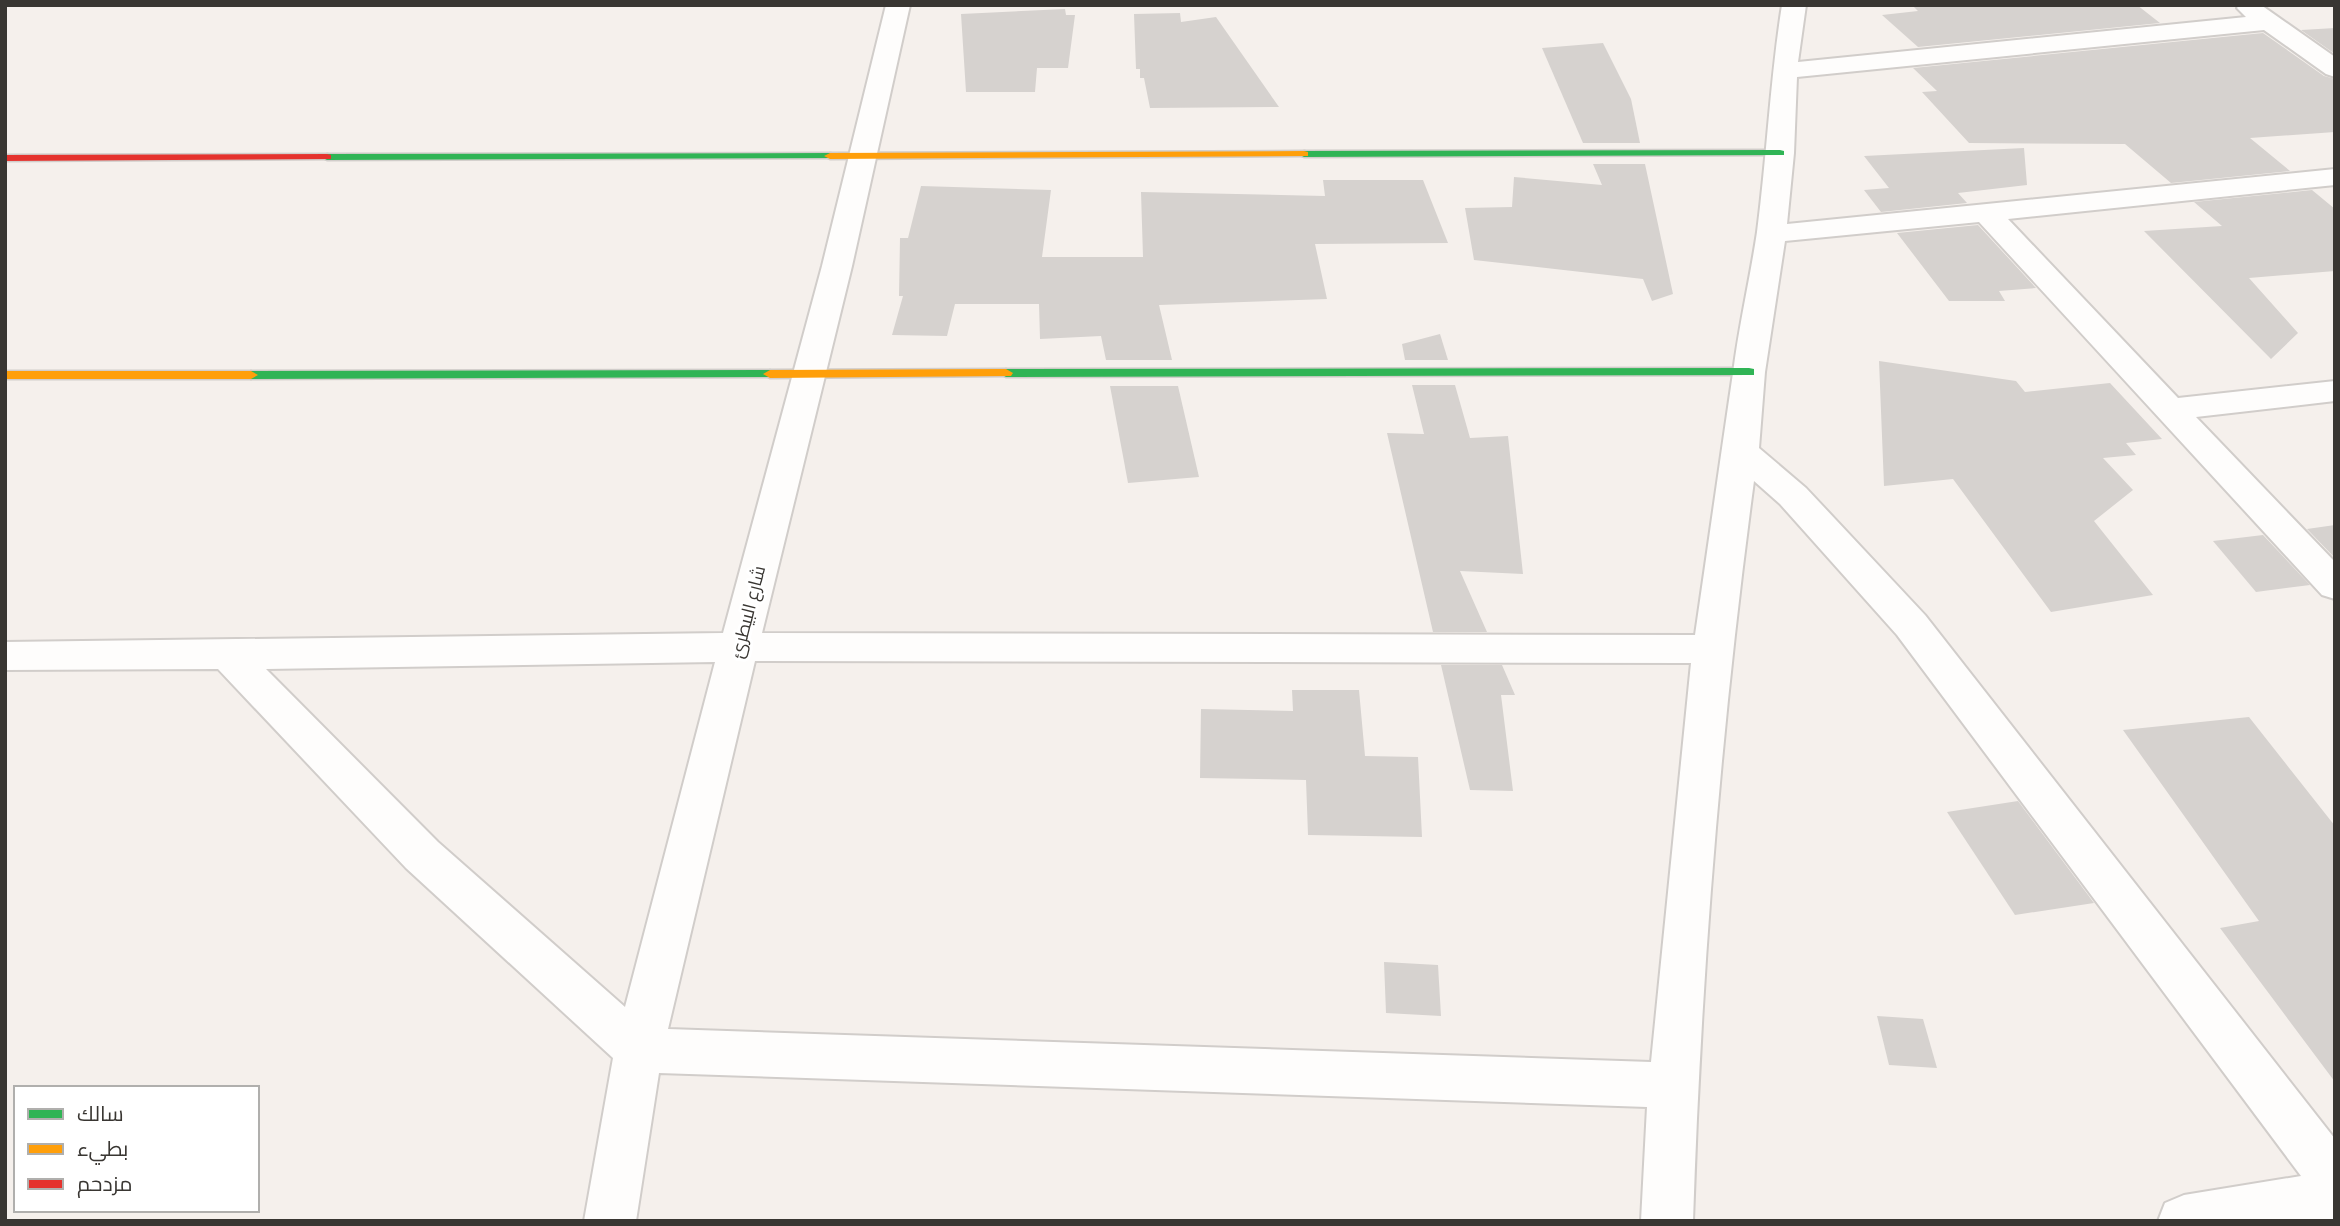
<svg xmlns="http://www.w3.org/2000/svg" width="2340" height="1226" font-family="'Roboto Condensed',Cairo,sans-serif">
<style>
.building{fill:#d6d2cf}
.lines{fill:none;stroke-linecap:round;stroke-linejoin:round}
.street-casing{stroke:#d1cdca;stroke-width:4}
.fast-casing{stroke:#d1cdca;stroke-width:3}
.slow-casing{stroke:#d1cdca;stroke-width:3}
.jam-casing{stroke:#d1cdca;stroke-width:3}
.street{fill:#fefdfc;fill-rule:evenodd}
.fast{fill:#30b455;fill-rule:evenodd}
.slow{fill:#ff9f0a;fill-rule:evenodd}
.jam{fill:#e5322d;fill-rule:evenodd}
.labels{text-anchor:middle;stroke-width:6;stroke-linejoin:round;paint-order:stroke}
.street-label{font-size:18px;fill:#393632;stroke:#fff}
</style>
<rect width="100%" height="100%" fill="#f5f0ec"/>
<g class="building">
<polygon points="1912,5 2137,5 2160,23 1918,47 1882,15 1918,11"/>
<polygon points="1065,9 1066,15 1075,15 1068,68 1037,68 1035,92 966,92 961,14"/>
<polygon points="1180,13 1181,22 1216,17 1279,107 1150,108 1144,78 1140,78 1140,69 1136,69 1134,14"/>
<polygon points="2335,28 2335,54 2301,30"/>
<polygon points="2263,33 2324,76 2335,79 2335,132 2250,138 2290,171 2171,183 2125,144 1969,143 1922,92 1937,91 1913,68"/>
<polygon points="1603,43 1631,99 1640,143 1583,143 1542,48"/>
<polygon points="2024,148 2027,185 1958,193 1967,203 1881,212 1864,190 1889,188 1864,156"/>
<polygon points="1593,164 1645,164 1673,294 1652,301 1643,279 1474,260 1465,208 1512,207 1514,177 1602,185"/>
<polygon points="1323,180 1423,180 1448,243 1315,244 1327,299 1159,305 1172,360 1106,360 1101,336 1040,339 1039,304 955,304 947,336 892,335 903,296 899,296 900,238 908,238 921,186 1051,190 1042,257 1143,257 1141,192 1325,196"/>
<polygon points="2312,190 2335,209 2335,271 2249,278 2298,333 2271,359 2144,231 2222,226 2194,202"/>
<polygon points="1978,225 2036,288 1999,291 2005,301 1949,301 1897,233"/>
<polygon points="1440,334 1448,360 1405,360 1402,344"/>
<polygon points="1879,361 2016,381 2025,392 2110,383 2162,439 2126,443 2136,455 2103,458 2133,490 2094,521 2153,595 2051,612 1953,479 1884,486"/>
<polygon points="1412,385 1455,385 1470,438 1508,436 1523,574 1460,571 1487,632 1433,632 1387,433 1424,434"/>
<polygon points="1110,386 1178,386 1199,477 1128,483"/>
<polygon points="2335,525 2335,558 2307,529"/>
<polygon points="2263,535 2310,585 2256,592 2213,541"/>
<polygon points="1441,665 1502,665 1515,695 1501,695 1513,791 1470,790"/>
<polygon points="1292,690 1359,690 1365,756 1418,757 1422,837 1308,835 1306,780 1200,778 1201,709 1293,711"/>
<polygon points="2249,717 2335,826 2335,1082 2220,928 2259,921 2123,730"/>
<polygon points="2018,801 2094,903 2015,915 1947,812"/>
<polygon points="1384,962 1438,965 1441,1016 1386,1013"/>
<polygon points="1877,1016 1923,1019 1937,1068 1889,1065"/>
</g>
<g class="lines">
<g class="street-casing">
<path id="street" d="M886,5H910L852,266L762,633L1695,635C1708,547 1720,460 1733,373C1739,325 1750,279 1757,232C1767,156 1770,80 1782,5H1806L1798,62L2246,17L2237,8L2239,5H2261L2335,57V77L2326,74L2264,30L1797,77L1794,153L1787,224L2335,169V185L2008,219L2178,398L2335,381V401L2196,417L2335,562V599L2322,595L1979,222L1785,241L1765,372L1759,448L1806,488L1925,615L2335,1139V1220L2158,1221L2165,1203L2184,1195L2301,1176L1897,635L1780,504L1754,481C1721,726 1701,974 1693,1221H1641L1647,1107L659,1073L636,1221H584L613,1058L406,868L218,669L5,670V642L723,633L822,266ZM755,661L1691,663L1651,1062L668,1029ZM715,662L625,1007L438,842L266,669Z"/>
</g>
<g class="fast-casing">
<g id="fast">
<polygon points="1780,150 1784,151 1784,155 1304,157 1298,154 1304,151"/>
<polygon points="830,153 834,154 834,158 327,160 321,157 327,154"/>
<polygon points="1749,368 1754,369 1754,375 1006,377 999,373 1006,369"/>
<polygon points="770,370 777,374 775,377 251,379 244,375 251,371"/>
</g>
</g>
<g class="slow-casing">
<g id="slow">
<polygon points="1304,151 1308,152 1308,156 830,159 824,156 830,153"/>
<polygon points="1006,369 1013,373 1011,376 770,378 763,374 770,370"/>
<polygon points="5,371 251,371 258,375 251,379 5,379"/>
</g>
</g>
<g class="jam-casing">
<polygon id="jam" points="327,154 331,155 331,159 5,161 5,155"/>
</g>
<use href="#street" class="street"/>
<use href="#fast" class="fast"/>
<use href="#slow" class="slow"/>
<use href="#jam" class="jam"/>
</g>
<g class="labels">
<g class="street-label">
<text transform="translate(748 612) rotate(-76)" y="6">شارع البيطرئ</text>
</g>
</g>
<rect width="2340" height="1226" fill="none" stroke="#393632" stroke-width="14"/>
<rect x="14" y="1086" width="245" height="126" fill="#ffffff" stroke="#b0afad" stroke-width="2"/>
<rect x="28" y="1109" width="35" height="10" fill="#30b455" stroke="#b0afad" stroke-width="2"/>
<text x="77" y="1121" font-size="21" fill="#393632">سالك</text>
<rect x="28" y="1144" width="35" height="10" fill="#ff9f0a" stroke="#b0afad" stroke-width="2"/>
<text x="77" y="1156" font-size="21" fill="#393632">بطيء</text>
<rect x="28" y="1179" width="35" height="10" fill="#e5322d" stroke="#b0afad" stroke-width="2"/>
<text x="77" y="1191" font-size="21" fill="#393632">مزدحم</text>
</svg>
